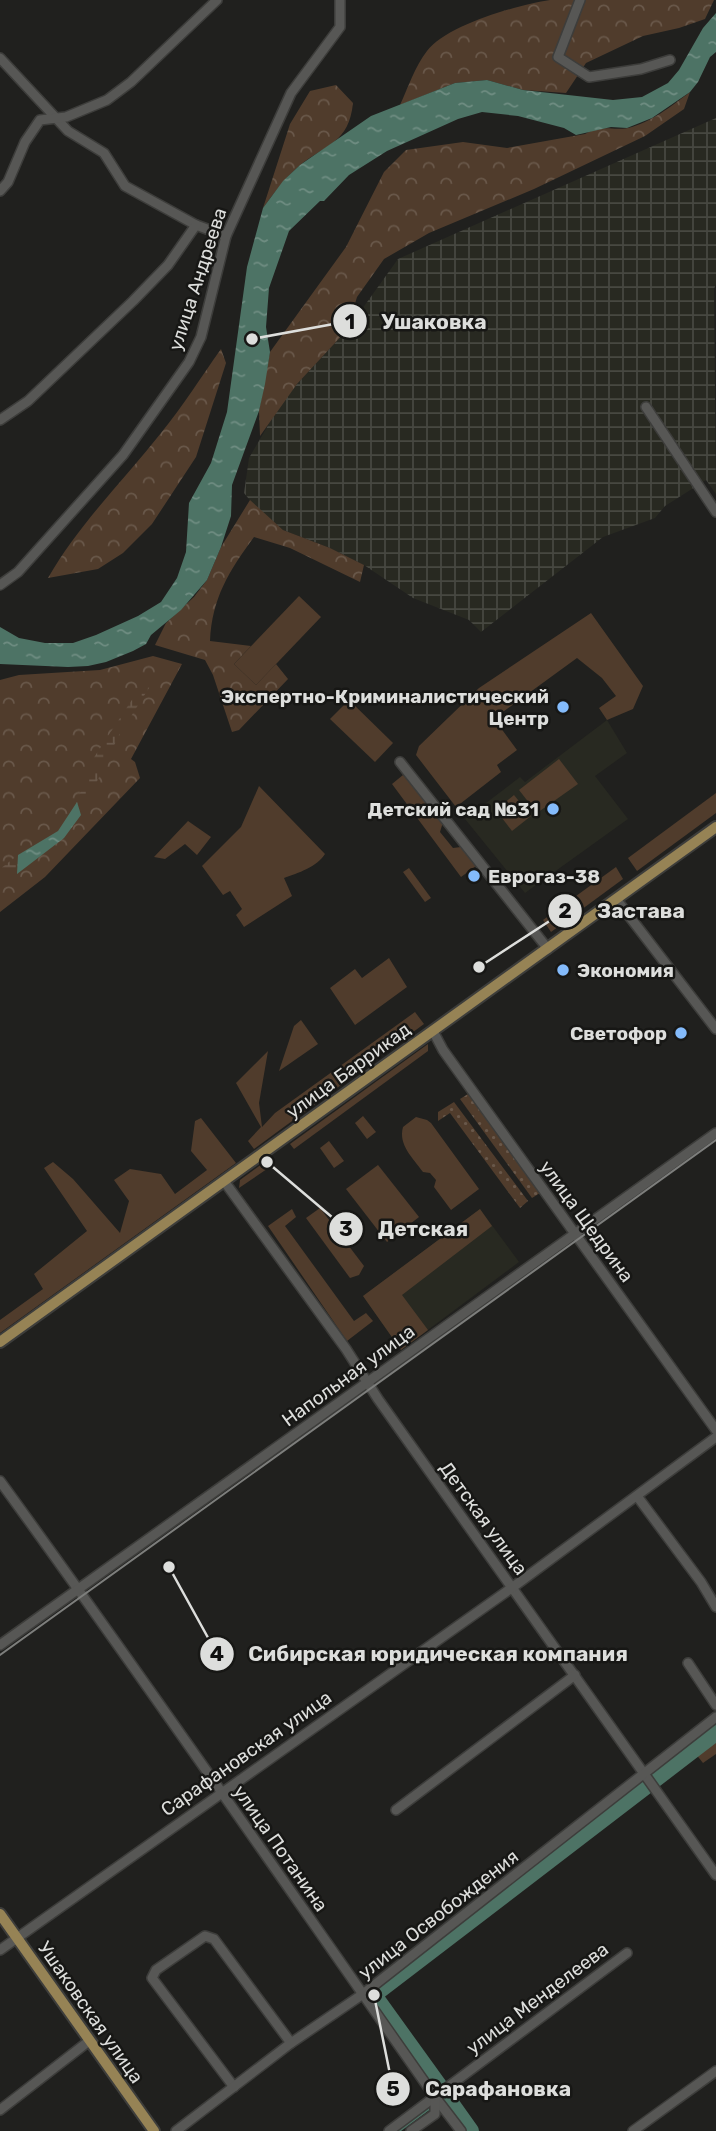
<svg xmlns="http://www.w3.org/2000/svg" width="716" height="2131" font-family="Rubik,sans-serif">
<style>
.built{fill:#282921}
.industrial{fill:url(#industrial-grid)}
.grass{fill:url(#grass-dots)}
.forest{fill:url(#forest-crowns)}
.wetland{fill:url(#wetland-marsh)}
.green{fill:#503c2c}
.water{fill:url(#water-ripples)}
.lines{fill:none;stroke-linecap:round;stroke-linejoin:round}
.stream{stroke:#4d7365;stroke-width:2.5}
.river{stroke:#4d7365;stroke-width:16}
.minor-casing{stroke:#3d3d3b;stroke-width:12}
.major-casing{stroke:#3d3d3b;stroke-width:14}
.minor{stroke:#575755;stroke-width:9}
.major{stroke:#968355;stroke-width:10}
.tram{stroke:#7d7e7c;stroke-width:2}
.poi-dot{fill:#84bbfb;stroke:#171715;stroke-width:2.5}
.labels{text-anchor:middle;stroke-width:5;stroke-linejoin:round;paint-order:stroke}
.street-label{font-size:19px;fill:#dddedc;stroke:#171715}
.poi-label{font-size:19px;font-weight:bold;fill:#dddedc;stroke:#171715;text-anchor:end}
.leader{fill:none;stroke:#dddedc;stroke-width:2.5}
.callout-dot{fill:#dddedc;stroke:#171715;stroke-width:2.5}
.mark-label{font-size:21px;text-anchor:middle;font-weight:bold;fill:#111}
.callout-label{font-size:21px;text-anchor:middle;font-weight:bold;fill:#dddedc;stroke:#171715;stroke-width:5;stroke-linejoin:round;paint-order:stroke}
</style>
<defs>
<pattern id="industrial-grid" width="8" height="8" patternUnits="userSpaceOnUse" patternTransform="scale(1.75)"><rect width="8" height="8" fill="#282921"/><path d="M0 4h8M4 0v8" fill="none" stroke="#474841"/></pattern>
<pattern id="grass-dots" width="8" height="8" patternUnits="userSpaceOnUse" patternTransform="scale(1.75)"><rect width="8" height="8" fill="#503c2c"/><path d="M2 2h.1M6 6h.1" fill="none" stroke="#69584a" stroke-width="1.8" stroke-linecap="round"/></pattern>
<pattern id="forest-crowns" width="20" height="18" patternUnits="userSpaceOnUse" patternTransform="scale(1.75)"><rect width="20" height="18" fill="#503c2c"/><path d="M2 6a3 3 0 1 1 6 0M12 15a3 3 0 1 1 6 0" fill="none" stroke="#69584a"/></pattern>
<pattern id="wetland-marsh" width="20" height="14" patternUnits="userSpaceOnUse" patternTransform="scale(1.75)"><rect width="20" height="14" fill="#503c2c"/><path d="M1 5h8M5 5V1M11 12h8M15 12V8" fill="none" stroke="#69584a"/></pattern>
<pattern id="water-ripples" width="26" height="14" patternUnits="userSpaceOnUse" patternTransform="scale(1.75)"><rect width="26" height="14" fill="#4d7365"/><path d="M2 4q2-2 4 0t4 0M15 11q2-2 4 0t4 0" fill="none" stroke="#6f8d82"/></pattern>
</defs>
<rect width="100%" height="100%" fill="#20201e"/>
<g class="built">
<polygon points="607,720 627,753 595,776 628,819 525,893 465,819 520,777 525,782"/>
<polygon points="480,1209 519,1262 401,1350 363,1296"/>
</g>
<polygon class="industrial" points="716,118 716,284 714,289 716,494 706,480 665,506 655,518 603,537 481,632 469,620 413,598 364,565 330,548 283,530 253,504 244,493 249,458 277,410 297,384 347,330 398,259"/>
<g class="grass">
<polygon points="468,1094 472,1096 540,1193 532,1198 460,1099"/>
<polygon points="454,1102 528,1201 520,1208 450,1113 438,1121 438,1112"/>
</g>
<g class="forest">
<path d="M550,0H714L705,19L679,28L643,36L586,63L566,93L523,90L487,80L455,83L400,105C408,88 415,66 427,51C447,25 517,5 550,0Z"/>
<path d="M336,85L353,103C349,143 326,144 299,166C285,178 274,193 263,208L290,124L310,91Z"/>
<path d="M690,92L684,109L645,136L534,189L429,233L384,259L357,297L347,330L297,384L260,436L259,411L270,352L346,247L384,172L406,150L463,142L507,148L585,134C605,124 610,131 628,128C650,123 672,106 690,92Z"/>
<path d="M221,349L226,363L196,457L152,524L123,553L98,569L48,578C79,524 123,481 161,433C183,406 201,377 221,349Z"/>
<path d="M250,500L283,530L330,548L364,565L360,582L290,548L254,537C229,571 212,598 210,641L251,646L234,664L256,685L276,664L288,679L239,730L232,732L213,675L205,660L155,645L166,623L194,597L207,580L221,547Z"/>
<polygon points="153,656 182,664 131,759 135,762 140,778 45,877 0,912 0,680 19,675 100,670"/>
</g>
<g class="wetland">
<polygon points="156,677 119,735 81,815 77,802 93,759 139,689"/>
<polygon points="18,855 17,874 0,887 0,869"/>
</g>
<g class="green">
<polygon points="299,596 321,617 256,685 234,664"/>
<polygon points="591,613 643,686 633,709 607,720 599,708 616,696 602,678 577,658 496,717 495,720 517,750 497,765 501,772 456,807 416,755 419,746 479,688"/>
<polygon points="349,700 393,743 375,762 330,719"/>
<polygon points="559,759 578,784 537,813 519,790"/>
<polygon points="403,775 443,822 440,832 453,848 461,847 476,866 461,877 392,784"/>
<path d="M259,786L325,854C317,867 298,873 284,878L292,896L244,927L236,915L242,909L230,891L223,895L202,866L241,827Z"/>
<polygon points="716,793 716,813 637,871 628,858"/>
<polygon points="514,795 531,816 512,831 496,810"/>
<polygon points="188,821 211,837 197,855 185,844 165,859 154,857"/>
<polygon points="616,867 623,879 551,932 543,920"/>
<polygon points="409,868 431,898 425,902 403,872"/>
<polygon points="389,958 407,987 355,1025 330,988 355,969 362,978"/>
<polygon points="415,1012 424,1024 254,1149 248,1141 261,1127 236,1083 268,1051 259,1103 262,1127 275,1113"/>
<polygon points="301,1020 318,1044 279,1071 294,1026"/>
<polygon points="428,1044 428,1051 294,1149 290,1144"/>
<polygon points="363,1116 376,1132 367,1139 355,1123"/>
<path d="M416,1117L427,1120L431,1123L479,1189L451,1210L434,1187L436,1180L430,1173L423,1172C413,1158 398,1145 403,1127Z"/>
<polygon points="201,1118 236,1163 0,1333 0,1320 43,1289 34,1274 87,1231 44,1168 53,1162 73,1179 120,1233 129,1201 114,1180 130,1169 161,1174 175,1194 207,1170 191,1151 195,1121"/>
<polygon points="329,1141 344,1161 334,1168 320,1148"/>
<polygon points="262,1164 267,1169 239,1188 240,1180"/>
<polygon points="378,1165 419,1217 387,1242 346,1189"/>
<polygon points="320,1208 364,1266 359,1275 350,1278 306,1218"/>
<polygon points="292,1209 296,1217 285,1226 354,1321 366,1313 373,1321 347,1341 268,1226"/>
<polygon points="480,1209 492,1226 402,1295 428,1330 401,1350 363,1296"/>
<polygon points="716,1737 716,1754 703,1763 695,1753"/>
</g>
<g class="water">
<polygon points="716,13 716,52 710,57 698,82 690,92 652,118 627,128 611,127 576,135 564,128 518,116 482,112 458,119 387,151 349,175 324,201 320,201 289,231 269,288 266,327 270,352 265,384 259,411 232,485 231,516 221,547 207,580 181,610 151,635 146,644 133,651 106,662 88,666 68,667 0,664 0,627 19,638 45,643 73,643 96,635 138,616 161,602 177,578 186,552 189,503 211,463 227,412 247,267 263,208 283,181 300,165 371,116 455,83 487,80 523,90 613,100 642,97 668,83 679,70 703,28"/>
<polygon points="77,802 81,815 64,838 17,874 18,855 58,831"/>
</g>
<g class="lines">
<polyline class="stream" points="399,2131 430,2108"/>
<g class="river">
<polyline points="441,2088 374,1995 716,1733"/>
<polyline points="444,2093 471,2131"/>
</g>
<g class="minor-casing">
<g id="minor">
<polyline points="580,0 558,57 589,77 641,69 670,60"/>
<polyline points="0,58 68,131 104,153 125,186 196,225 226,236"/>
<polyline points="0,191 8,182 25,142 40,120 66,117 107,100 131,82 217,0"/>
<polyline points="646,407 716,512"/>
<polyline points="0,420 28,401 133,301 168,265 196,225"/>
<polyline points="0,585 18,572 123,455 189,362 201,337 226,236 291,93 340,27 340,0"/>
<polyline points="400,762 548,949"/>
<polyline points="616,899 716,1029"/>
<polyline points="433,1031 443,1050 716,1430"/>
<polyline points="224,1181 346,1349 378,1399 716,1875"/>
<path d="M0,1481C148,1684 290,1891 435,2097L461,2131"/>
<polyline points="637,1496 701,1582 716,1607"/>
<polyline points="0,1645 716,1133"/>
<polyline points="688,1663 716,1705"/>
<polyline points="396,1810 575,1675"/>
<polyline points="0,1950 513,1587 716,1437"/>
<polyline points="234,2087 152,1978 156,1970 205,1936 214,1939 291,2043"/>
<polyline points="0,2110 89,2041"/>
<polyline points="176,2131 291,2043 363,1994 716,1717"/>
<polyline points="389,2131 627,1953"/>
<polyline points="411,2131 435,2114 435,2097"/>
<polyline points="633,2131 716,2071"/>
</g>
</g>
<g class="major-casing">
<g id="major">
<polyline points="0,1342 716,827"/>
<polyline points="0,1914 154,2131"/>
</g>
</g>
<use href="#minor" class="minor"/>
<use href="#major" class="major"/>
<polyline class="tram" points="0,1655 716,1140"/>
</g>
<g class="poi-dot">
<circle cx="563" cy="707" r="7"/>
<circle cx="553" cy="809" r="7"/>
<circle cx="474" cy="876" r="7"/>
<circle cx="563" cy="970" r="7"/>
<circle cx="681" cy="1033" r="7"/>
</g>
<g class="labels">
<g class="street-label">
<text transform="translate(197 279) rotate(-72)" y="7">улица Андреева</text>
<text transform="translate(348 1070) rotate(-36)" y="7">улица Баррикад</text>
<text transform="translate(587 1221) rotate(54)" y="7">улица Щедрина</text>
<text transform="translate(348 1375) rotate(-36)" y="7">Напольная улица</text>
<text transform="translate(484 1518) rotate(54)" y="7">Детская улица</text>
<text transform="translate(246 1753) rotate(-35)" y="7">Сарафановская улица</text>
<text transform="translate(281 1848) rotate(55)" y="7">улица Потанина</text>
<text transform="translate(438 1914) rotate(-38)" y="7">улица Освобождения</text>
<text transform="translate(537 1998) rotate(-37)" y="7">улица Менделеева</text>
<text transform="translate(91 2012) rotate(55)" y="7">Ушаковская улица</text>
</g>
<g class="poi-label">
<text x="549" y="703">Экспертно-Криминалистический<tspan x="549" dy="22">Центр</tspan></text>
<text x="539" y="816">Детский сад №31</text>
<text x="488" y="883" text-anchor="start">Еврогаз-38</text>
<text x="577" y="977" text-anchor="start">Экономия</text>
<text x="667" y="1040">Светофор</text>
</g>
</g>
<path class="leader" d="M252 339L350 321M479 967L565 911M267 1162L346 1229M169 1567L217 1654M374 1995L393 2089"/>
<g class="callout-dot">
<circle cx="252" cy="339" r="7"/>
<circle cx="479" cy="967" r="7"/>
<circle cx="267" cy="1162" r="7"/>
<circle cx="169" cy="1567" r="7"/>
<circle cx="374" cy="1995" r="7"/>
<circle cx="350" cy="321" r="18"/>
<circle cx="565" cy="911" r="18"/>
<circle cx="346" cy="1229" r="18"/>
<circle cx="217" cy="1654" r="18"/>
<circle cx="393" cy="2089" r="18"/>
</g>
<g class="mark-label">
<text x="350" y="329">1</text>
<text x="565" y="918">2</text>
<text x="346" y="1236">3</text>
<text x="217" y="1661">4</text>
<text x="393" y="2096">5</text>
</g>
<g class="callout-label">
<text x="434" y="329">Ушаковка</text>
<text x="641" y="918">Застава</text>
<text x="423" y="1236">Детская</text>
<text x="438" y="1661">Сибирская юридическая компания</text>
<text x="498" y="2096">Сарафановка</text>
</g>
</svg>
